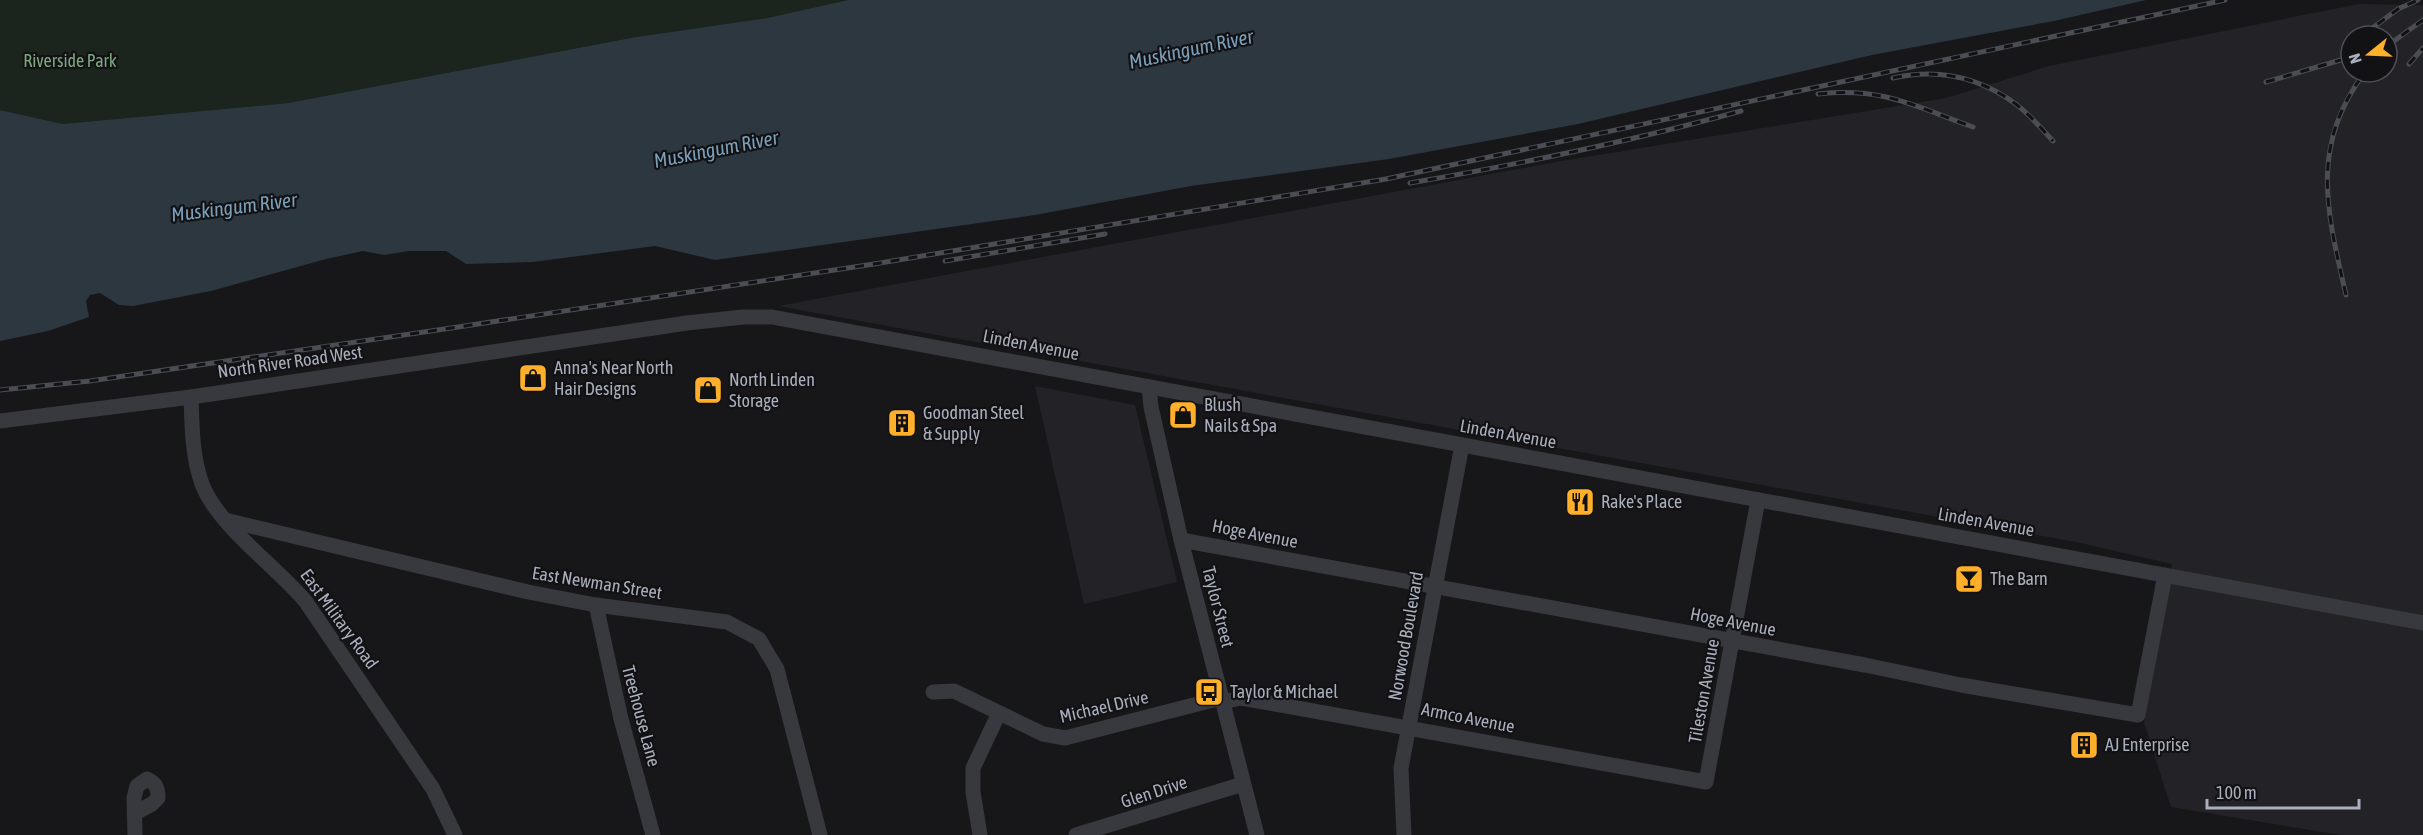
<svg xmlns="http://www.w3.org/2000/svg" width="2423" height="835" font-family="'Asap Condensed',sans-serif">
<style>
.built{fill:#232327;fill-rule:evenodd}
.green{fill:#1c251d}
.water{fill:#2c373f}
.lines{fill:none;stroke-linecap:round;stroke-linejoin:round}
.minor{stroke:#38393f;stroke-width:15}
.rail-casing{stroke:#4a4d54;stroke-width:5}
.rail{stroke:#121215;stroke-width:3;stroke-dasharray:9;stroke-linecap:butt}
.labels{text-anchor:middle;stroke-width:4.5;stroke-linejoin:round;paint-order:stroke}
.park-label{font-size:18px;fill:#7da77e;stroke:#121215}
.street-label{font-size:18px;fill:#a8aebb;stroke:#121215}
.poi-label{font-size:18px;fill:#a8aebb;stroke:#121215;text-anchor:start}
.water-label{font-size:20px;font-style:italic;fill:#7c9fb9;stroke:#121215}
</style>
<rect width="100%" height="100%" fill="#171719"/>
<g class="built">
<path d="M2359,4L2423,5V835H2341L2171,807L2144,723L2172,564L2076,542L778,306L1556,162L1946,98L2049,66ZM2351,36H2387V72H2351Z"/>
<polygon points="1035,386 1135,405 1177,582 1084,604"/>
</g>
<polygon class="green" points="0,0 848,0 767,18 636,37 288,103 63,124 0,110"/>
<polygon class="water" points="848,0 2146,0 2054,21 1872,55 1578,124 1389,159 1191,186 1035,215 715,260 655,246 533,262 466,264 446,251 409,251 384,255 363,251 326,259 211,291 133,306 119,305 100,293 90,295 86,301 89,317 48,331 0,341 0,110 63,124 288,103 636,37 767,18"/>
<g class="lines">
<g class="minor">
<polyline points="1149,387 1151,407 1181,540 1257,835"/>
<path d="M191,397C192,426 192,456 202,484C218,526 276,566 306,602L433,789L455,835"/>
<polyline points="0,421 191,397 687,323 743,317 772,317 2423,623"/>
<polyline points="225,520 528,592 596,605 727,622 759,639 777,669 820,835"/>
<polyline points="1181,540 1865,665 1961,685 2138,715 2165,575"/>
<polyline points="596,605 621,719 653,835"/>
<polyline points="933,692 954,691 1043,734 1065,738 1221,698"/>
<polyline points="1222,702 1241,698 1264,702 1706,782 1758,500"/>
<path d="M135,813L152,804L158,798C158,788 156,783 147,779L137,786L134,798L135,835"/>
<polyline points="980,835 973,792 973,768 999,713"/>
<polyline points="1076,835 1243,784"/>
<polyline points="1404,835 1401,768 1462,445"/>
</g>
<g class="rail-casing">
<g id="rail">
<polyline points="2363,35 2398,9 2418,0"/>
<polyline points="2387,46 2423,20"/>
<polyline points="2409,64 2423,48"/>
<path d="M1893,78C1938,68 1980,77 2017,105C2030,115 2042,129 2053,141"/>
<polyline points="2266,82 2351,57"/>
<path d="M1818,94C1883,87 1914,106 1973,127"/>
<path d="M1410,183C1521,164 1632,141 1741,111"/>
<polyline points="945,261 1105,234"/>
<path d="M2346,295C2327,212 2309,146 2365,72"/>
<polyline points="0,390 90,381 458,327 874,264 1386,179 2225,0"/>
</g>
</g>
<use href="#rail" class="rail"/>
</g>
<defs>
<g id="shop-square" transform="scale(1.5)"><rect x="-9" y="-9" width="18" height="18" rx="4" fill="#ffaf29" stroke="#121215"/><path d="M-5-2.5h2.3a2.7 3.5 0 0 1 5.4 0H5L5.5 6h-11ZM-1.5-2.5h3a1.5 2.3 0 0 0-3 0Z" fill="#111"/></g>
<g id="building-square" transform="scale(1.5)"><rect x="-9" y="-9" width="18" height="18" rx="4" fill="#ffaf29" stroke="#121215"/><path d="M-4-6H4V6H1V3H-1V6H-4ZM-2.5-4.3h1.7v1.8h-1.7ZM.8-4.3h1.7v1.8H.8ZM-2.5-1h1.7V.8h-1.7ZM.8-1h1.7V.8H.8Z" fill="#111"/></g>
<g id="restaurant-square" transform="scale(1.5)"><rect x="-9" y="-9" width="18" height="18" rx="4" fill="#ffaf29" stroke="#121215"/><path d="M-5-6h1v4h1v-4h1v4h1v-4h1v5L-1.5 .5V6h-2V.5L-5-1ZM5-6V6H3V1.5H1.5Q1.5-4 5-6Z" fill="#111"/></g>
<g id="bar-square" transform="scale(1.5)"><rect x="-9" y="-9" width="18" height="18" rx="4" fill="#ffaf29" stroke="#121215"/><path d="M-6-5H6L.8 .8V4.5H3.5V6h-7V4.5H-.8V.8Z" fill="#111"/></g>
<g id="bus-square" transform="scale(1.5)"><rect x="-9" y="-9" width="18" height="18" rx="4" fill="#ffaf29" stroke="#121215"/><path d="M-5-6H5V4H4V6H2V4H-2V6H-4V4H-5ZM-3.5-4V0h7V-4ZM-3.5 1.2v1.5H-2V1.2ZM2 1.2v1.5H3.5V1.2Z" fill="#111"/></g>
</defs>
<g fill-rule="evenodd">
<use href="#shop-square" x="533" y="378"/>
<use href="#shop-square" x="708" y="390"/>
<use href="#shop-square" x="1183" y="415"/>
<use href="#building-square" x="902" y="423"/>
<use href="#restaurant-square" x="1580" y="502"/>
<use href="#bar-square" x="1969" y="579"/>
<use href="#bus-square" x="1209" y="692"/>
<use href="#building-square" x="2084" y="745"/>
</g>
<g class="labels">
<g class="park-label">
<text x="70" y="67">Riverside Park</text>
</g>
<g class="street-label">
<text transform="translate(1031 345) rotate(11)" y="6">Linden Avenue</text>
<text transform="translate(290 362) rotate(-8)" y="6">North River Road West</text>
<text transform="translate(1508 434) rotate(10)" y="6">Linden Avenue</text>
<text transform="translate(1986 522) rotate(10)" y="6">Linden Avenue</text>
<text transform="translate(1255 534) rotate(11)" y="6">Hoge Avenue</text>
<text transform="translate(597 583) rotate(9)" y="6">East Newman Street</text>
<text transform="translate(1218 607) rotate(76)" y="6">Taylor Street</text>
<text transform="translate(339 619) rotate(54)" y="6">East Military Road</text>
<text transform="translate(1733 622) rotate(11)" y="6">Hoge Avenue</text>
<text transform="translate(1406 636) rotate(-80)" y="6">Norwood Boulevard</text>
<text transform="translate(1704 691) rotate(-80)" y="6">Tileston Avenue</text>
<text transform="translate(1104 707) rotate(-13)" y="6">Michael Drive</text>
<text transform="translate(641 716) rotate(75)" y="6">Treehouse Lane</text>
<text transform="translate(1468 718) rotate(11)" y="6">Armco Avenue</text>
<text transform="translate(1154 792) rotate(-18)" y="6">Glen Drive</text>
</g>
<g class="poi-label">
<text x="554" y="374">Anna's Near North<tspan x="554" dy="21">Hair Designs</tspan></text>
<text x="729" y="386">North Linden<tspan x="729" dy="21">Storage</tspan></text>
<text x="1204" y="411">Blush<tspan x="1204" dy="21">Nails &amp; Spa</tspan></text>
<text x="923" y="419">Goodman Steel<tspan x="923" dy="21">&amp; Supply</tspan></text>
<text x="1601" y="508">Rake's Place</text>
<text x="1990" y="585">The Barn</text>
<text x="1230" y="698">Taylor &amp; Michael</text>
<text x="2105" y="751">AJ Enterprise</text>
</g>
<g class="water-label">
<text transform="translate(1191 49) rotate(-12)" y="7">Muskingum River</text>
<text transform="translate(716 149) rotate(-11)" y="7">Muskingum River</text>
<text transform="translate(234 207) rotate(-7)" y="7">Muskingum River</text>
</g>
</g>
<g transform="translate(2369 54) rotate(252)"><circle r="28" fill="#121215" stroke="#4e5057" stroke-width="1.5"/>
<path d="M0-4.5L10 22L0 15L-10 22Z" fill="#ffaf29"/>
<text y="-9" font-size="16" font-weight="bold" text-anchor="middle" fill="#a8aebb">N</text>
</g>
<path d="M2207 799v9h152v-9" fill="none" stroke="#a8aebb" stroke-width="3"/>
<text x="2216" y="799" font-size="18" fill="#a8aebb" stroke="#121215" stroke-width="4.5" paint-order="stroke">100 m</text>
</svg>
